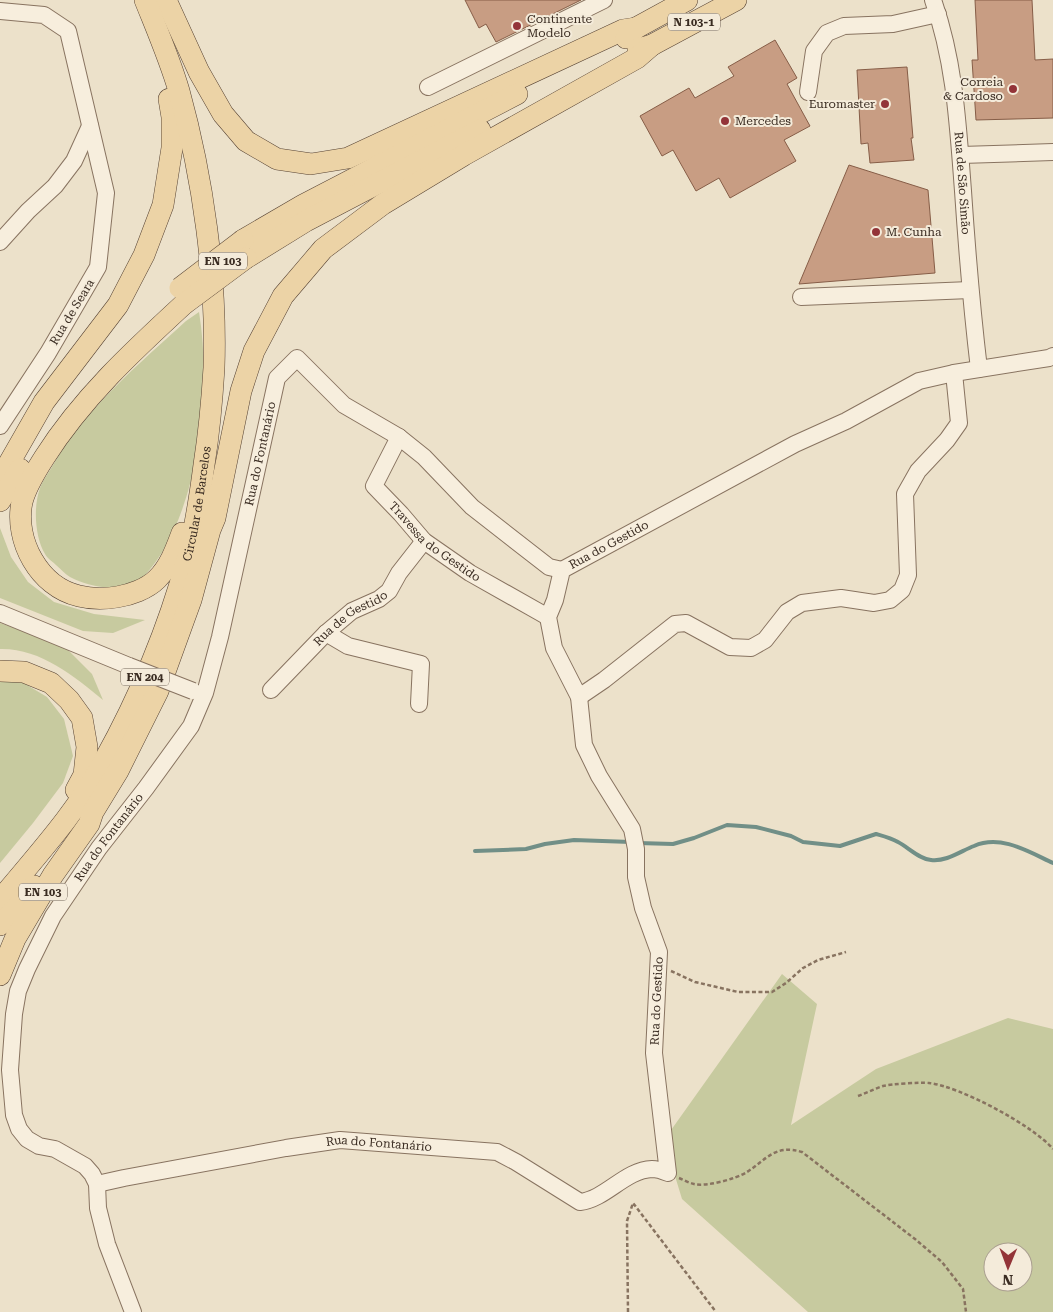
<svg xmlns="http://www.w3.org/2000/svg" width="1053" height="1312" font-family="'Roboto Serif',serif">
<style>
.green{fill:#c7ca9f;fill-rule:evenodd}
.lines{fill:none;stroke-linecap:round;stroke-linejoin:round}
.stream{stroke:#718f87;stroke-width:4}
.building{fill:#c89d83;stroke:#865d47}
.minor-casing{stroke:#887360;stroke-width:18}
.major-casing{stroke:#564233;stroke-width:22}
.path{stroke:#887360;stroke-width:2.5;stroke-dasharray:4 2.5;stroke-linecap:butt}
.minor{stroke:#f7eedd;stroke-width:16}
.major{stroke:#ecd3a6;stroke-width:21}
.minor-bridge-casing{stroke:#887360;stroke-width:18;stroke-linecap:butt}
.major-bridge-casing{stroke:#564233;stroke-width:22;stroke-linecap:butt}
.minor-bridge{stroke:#f7eedd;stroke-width:16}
.major-bridge{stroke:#ecd3a6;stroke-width:21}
.poi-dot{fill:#933438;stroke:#f4ebda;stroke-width:2}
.labels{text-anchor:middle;stroke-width:4;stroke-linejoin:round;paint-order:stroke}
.shield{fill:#f4ebda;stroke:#726559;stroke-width:1}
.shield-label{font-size:11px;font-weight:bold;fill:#3a2c22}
.poi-label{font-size:12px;fill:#3a2c22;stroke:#f4ebda;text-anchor:start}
.street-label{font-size:12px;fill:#3a2c22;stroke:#f4ebda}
</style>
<rect width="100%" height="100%" fill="#ece1ca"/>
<g class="green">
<path d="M199,312C211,385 201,487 163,551C157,560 146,577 136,582C116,592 89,587 70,577C65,574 61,569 56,565C53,562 47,558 45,554C35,537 33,507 40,488C43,480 49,472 53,465C86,408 138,365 186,321Z"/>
<polygon points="0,528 11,557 28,582 54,602 94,614 145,620 113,633 83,631 0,598"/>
<path d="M0,623L64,646L92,674L103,700C74,676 40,648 0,649Z"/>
<polygon points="0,681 22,682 47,697 64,719 73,756 63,783 33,823 0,863"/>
<path d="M782,974L817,1004L791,1125L876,1069L1008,1018L1053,1029V1312H808L682,1199L664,1140ZM993,1252H1023V1282H993Z"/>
</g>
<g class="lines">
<g class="stream">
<path d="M638,843L673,844L694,838L727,825L756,827L791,836L803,842L840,846L876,834C883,836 891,838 898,842C908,847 919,859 931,860C946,862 961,851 974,846C1001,834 1029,852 1053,863"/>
<polyline points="475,851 526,849 545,844 574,840 631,842"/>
</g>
</g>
<g class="building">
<polygon points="465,0 581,0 496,42 486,24 479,28"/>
<polygon points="975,0 1032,0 1035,60 1053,59 1053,118 976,120 972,60 978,60"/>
<polygon points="775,40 797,78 787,84 810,126 784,140 796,161 730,198 719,178 696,191 673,150 662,156 640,116 689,88 695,98 734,76 728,67"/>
<polygon points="907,67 913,138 911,138 914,160 870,163 868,143 861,144 857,70"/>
<polygon points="849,165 928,190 935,273 799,284"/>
</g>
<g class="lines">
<g class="minor-casing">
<g id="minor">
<path id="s1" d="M933,0C955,62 958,126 963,191C967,251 972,310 979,369"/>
<polyline points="0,11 44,15 68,31 106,193 98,267 48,353 0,426"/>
<polyline points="428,87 604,0"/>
<polyline points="808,92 814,51 827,33 844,26 893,24 938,14"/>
<polyline points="961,155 1053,152"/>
<polyline points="0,242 28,211 55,186 74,161 90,126"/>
<polyline points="801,297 970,290"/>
<path id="s2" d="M399,437L374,486L401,514L424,541L470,573L548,617"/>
<polyline points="0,613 129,666"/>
<polyline points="326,633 348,646 421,664 419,704"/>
<path id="s3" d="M271,690L326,633L352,611L379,599L389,591L399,573L424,541"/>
<polyline points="579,697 604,680 675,624 686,623 730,647 751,648 765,640 787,612 802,603 841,598 874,603 890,600 902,590 908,575 905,494 918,471 947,440 959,423 954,373"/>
<path id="s4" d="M97,1184L124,1178L286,1148L340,1140L497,1152L516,1162L580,1202C606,1199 625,1170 652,1169C657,1169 663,1171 668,1173L654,1053L659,952L643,908L636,877V849L632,829L599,776L584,745L579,697L554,648L548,617L555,600L562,570L795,444L846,421L919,381L954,373L1049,358L1053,356"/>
<path id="s5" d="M133,1312L107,1244L98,1208L97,1184L92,1174L85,1166L55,1149L39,1146L27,1139L19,1129L14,1115L10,1070L14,1014L18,991L27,969L53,916L99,848L146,788L191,726L205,693L220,637L277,378L297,358L344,405L399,437L424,457L472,507L549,567L562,570"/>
</g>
</g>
<g class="major-casing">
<g id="major">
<polyline points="166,0 199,72 223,114 246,141 277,159 311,164 348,158 623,30 636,28"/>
<polyline points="626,38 636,28 687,0"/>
<polyline points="638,49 652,45 736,0"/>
<polyline points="243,240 303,205 517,94"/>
<polyline points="246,258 306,221 480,130"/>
<polyline points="0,479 44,402 118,305 144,255 163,205 172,148 172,117 169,99"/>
<polyline points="0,501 20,469"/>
<path d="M182,533C176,549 170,566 157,579C147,589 130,595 117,597C104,599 91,599 79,596C39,587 14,540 22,502C26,486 36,471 44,458C82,398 133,351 184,304"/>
<polyline points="0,671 24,672 51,683 69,700 82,718 87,747 84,775 76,790"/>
<path id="s6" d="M0,900C37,855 77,812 104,761C139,698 168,629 187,560C195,529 200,496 204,465C209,433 212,401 214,368C217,277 203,178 179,91C170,60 157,30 145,0"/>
<polyline points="0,925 22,902 34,886"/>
<polyline points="0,975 15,939 53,875 89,824 93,812 118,771 158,691 191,600 210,530 215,518 241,391 254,351 283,296 323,249 383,204 464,155 637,58 652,45"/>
</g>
</g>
<g class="path">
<polyline points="671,971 695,982 738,992 772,992 786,983 803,968 818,960 846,952"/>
<path d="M858,1096C866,1093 874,1089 883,1086C891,1084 920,1082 929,1083C959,1086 1034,1126 1053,1149"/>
<path d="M679,1178C684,1180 689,1183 694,1184C706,1187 736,1179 747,1172C767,1159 775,1144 802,1152L915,1239L942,1262L963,1289L966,1312"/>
<polyline points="628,1312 627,1221 633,1203 716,1312"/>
</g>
<use href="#minor" class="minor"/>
<use href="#major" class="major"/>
<g class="minor-bridge-casing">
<polyline id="minor-bridge" points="129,666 193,691"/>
</g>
<g class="major-bridge-casing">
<g id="major-bridge">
<polyline points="180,288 243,240"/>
<polyline points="184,304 246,258"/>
</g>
</g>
<use href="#minor-bridge" class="minor-bridge"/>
<use href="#major-bridge" class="major-bridge"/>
</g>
<g class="poi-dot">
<circle cx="517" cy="26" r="5"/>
<circle cx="1013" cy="89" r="5"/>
<circle cx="885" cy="104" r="5"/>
<circle cx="725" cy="121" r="5"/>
<circle cx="876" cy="232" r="5"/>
</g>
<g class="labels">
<g class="shield">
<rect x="668" y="13.5" width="52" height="17" rx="4"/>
<rect x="199" y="252.5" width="48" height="17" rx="4"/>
<rect x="121" y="668.5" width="48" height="17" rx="4"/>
<rect x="19" y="883.5" width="48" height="17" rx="4"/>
</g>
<g class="shield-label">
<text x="694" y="26">N 103-1</text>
<text x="223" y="265">EN 103</text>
<text x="145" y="681">EN 204</text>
<text x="43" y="896">EN 103</text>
</g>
<g class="poi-label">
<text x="527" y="23">Continente<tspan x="527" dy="14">Modelo</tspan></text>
<text x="1003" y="86" text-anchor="end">Correia<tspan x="1003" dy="14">&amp; Cardoso</tspan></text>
<text x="875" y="108" text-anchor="end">Euromaster</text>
<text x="735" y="125">Mercedes</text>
<text x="886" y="236">M. Cunha</text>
</g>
<g class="street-label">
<text dy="4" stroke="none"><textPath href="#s1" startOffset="186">Rua de São Simão</textPath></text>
<text transform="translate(72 312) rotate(-59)" y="4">Rua de Seara</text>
<text dy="4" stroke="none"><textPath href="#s5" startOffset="972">Rua do Fontanário</textPath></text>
<text dy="4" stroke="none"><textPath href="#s6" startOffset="449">Circular de Barcelos</textPath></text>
<text dy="4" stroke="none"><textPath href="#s2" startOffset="138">Travessa do Gestido</textPath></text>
<text dy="4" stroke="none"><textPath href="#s4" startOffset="1281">Rua do Gestido</textPath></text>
<text dy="4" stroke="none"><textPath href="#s3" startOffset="108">Rua de Gestido</textPath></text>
<text dy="4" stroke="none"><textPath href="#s5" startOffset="552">Rua do Fontanário</textPath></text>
<text dy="4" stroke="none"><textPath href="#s4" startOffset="771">Rua do Gestido</textPath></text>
<text dy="4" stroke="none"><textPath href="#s4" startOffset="286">Rua do Fontanário</textPath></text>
</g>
</g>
<g transform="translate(1008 1267) rotate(181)"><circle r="24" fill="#f4ebda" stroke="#aa9f90"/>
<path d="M0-4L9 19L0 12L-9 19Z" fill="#933438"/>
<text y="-8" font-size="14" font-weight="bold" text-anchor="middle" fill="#3a2c22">N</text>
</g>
</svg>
